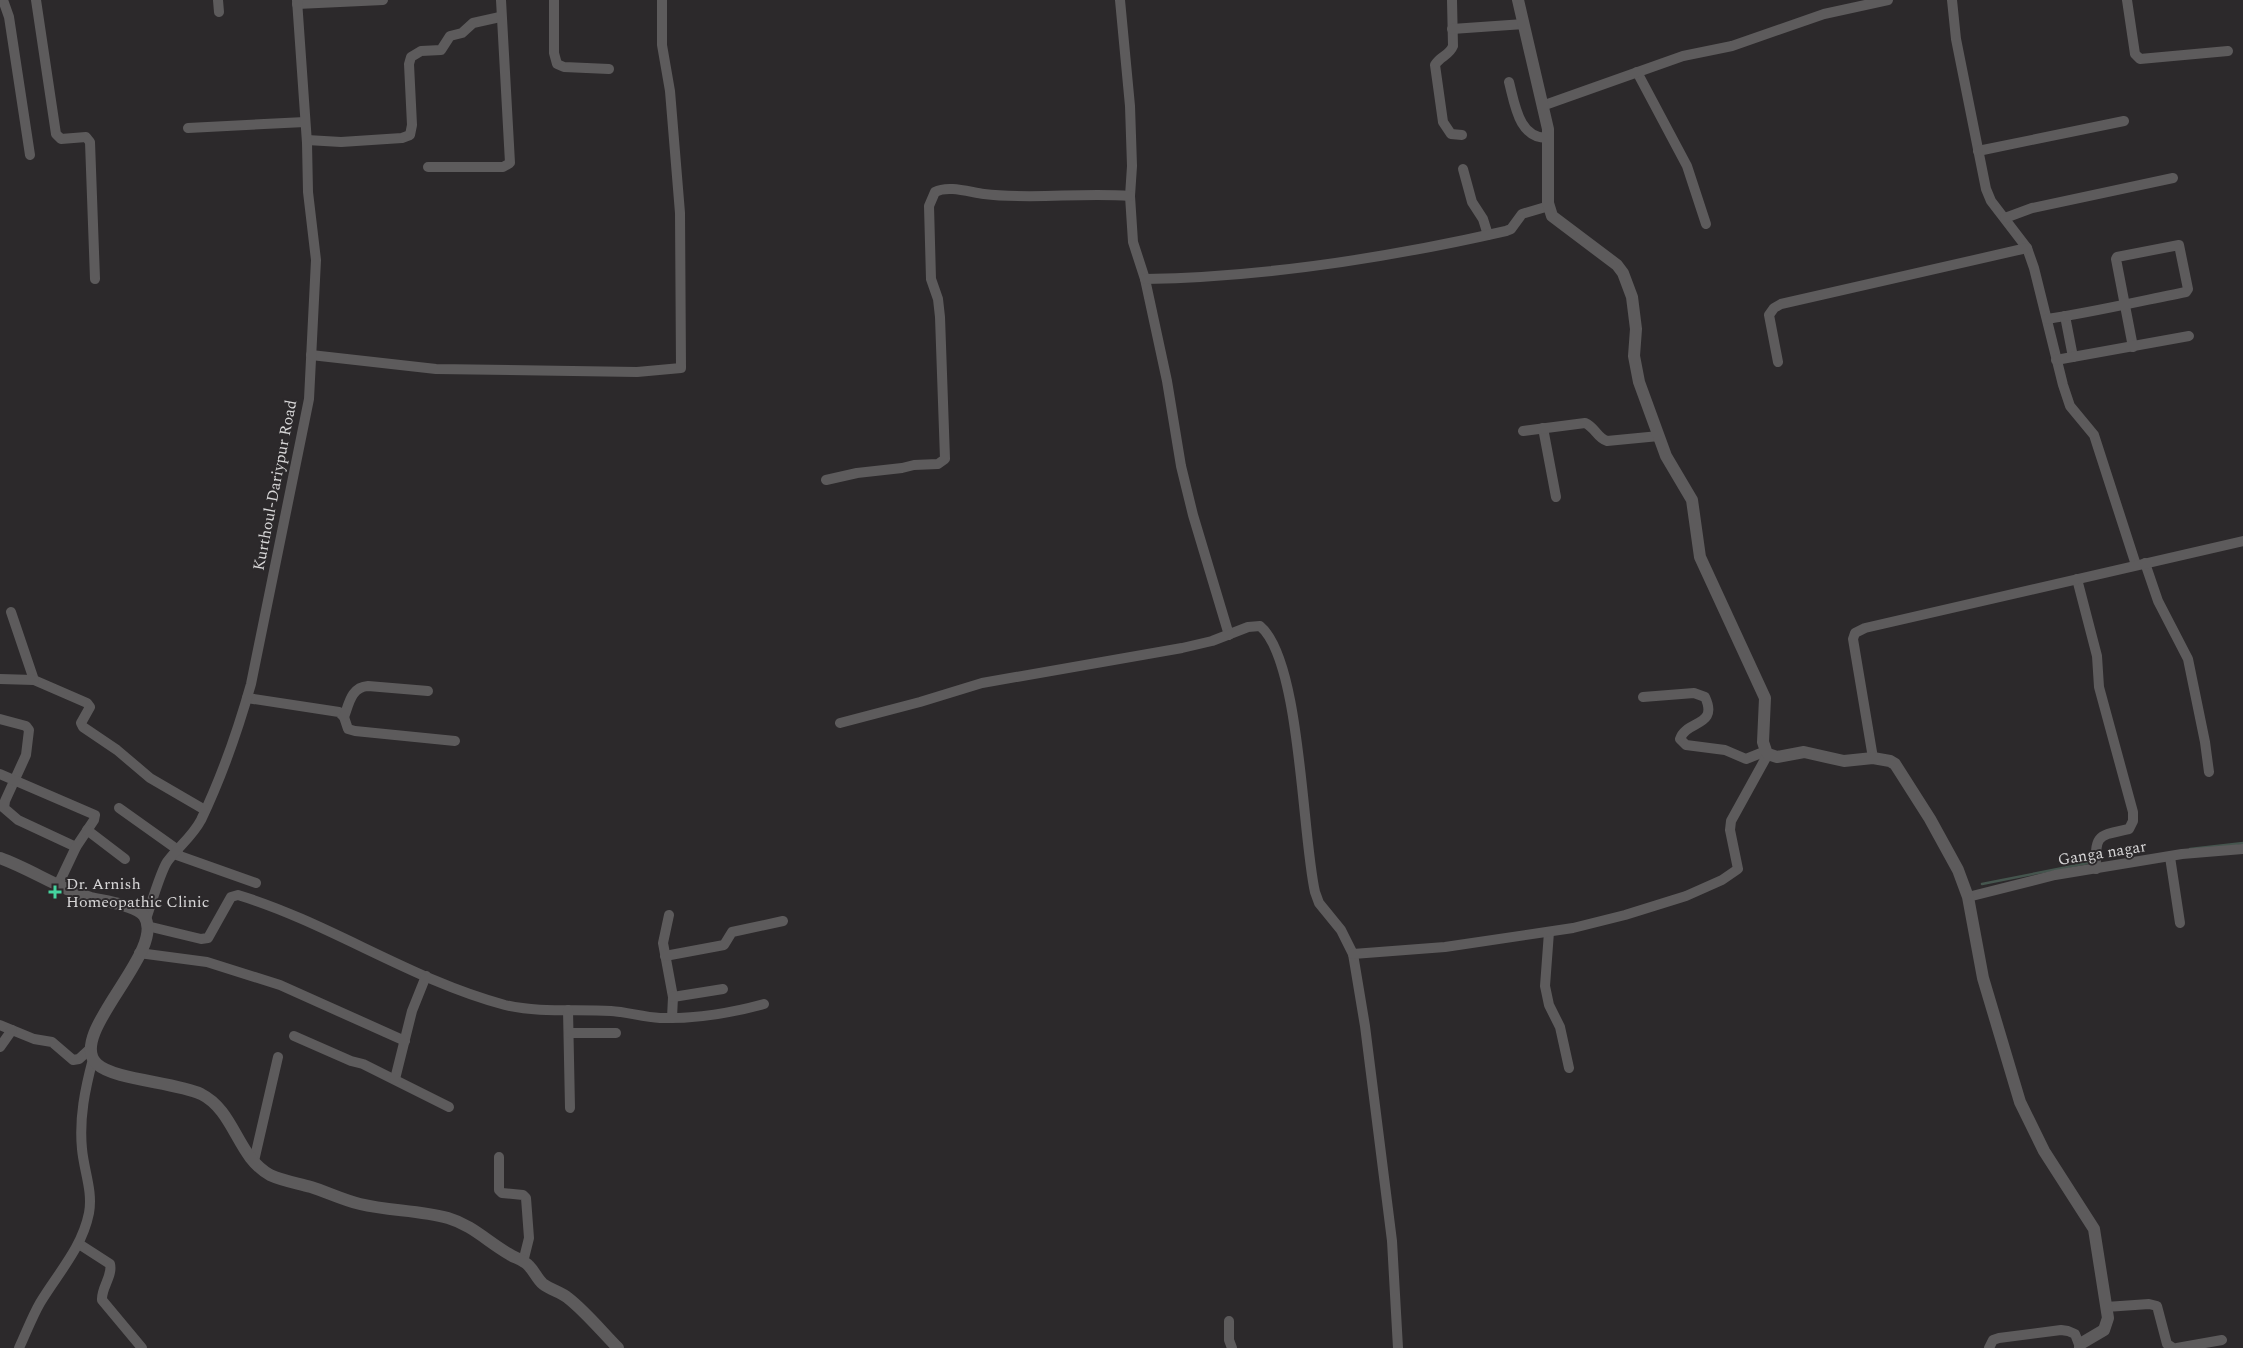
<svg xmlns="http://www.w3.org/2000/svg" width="2243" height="1348" font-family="Spectral,serif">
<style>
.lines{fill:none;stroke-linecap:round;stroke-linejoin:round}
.stream{stroke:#45554e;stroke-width:2.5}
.minor{stroke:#5d5b5c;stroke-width:10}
.tertiary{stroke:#5d5b5c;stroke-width:12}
.poi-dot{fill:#45d49f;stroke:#2c292b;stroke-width:2}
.labels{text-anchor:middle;stroke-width:4;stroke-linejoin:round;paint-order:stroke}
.street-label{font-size:16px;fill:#d7d6d7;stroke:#2c292b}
.poi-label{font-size:16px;fill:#d7d6d7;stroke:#2c292b;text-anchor:start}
</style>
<rect width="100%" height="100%" fill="#2c292b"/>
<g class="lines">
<g class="stream">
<polyline points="2190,849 2243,843"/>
<polyline points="1982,884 2093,862"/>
</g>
<g class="minor">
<polyline points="3,0 9,17 30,155"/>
<polyline points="36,0 56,134 61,139 86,137 90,142 95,279"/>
<polyline points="218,0 219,12"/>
<polyline points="554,0 554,53 557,64 564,67 609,69"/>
<polyline points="1120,0 1130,106 1132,166 1130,196 1133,242 1145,279 1167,381 1181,466 1193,515 1229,635"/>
<path d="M1452,0L1453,46C1449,56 1440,56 1435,65L1443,122L1451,134L1462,135"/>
<polyline points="1952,0 1956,39 1986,189 1991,201 2027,248 2034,268 2063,385 2070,406 2094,435 2136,565"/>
<polyline points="2127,0 2135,54 2140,59 2228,51"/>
<polyline points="297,4 383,0"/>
<polyline points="1452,29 1524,24"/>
<polyline points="1637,72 1687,166 1706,224"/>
<path d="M1509,82C1515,105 1519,139 1548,138"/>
<polyline points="1542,106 1683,56 1732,46 1824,14 1888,0"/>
<polyline points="188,128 305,122"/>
<polyline points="307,140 341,142 402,138 410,135 412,125 409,64 411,57 421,51 441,50 450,36 462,33 473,23 500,17"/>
<polyline points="1978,151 2124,121"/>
<polyline points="428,167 503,167 510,163 501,0"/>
<polyline points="1463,169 1472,202 1483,219 1488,235"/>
<polyline points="2005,218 2032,208 2173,178"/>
<path d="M1145,279C1267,277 1387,258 1506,231L1511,229L1522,214L1549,206"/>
<polyline points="2065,316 2073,357"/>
<path d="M2047,319C2094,312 2140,301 2186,292L2188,289L2179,245L2117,257L2116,259L2133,347"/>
<polyline points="311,355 436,369 637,372 681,368 680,213 670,91 662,45 662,0"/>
<polyline points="2056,360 2189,336"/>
<polyline points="1778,362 1769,315 1774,308 1781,304 2027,248"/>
<polyline points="1543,428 1556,497"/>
<path d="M1523,431L1585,423C1595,427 1597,438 1607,441L1659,436"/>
<path d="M826,480L857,473L902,468L914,465L938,464L945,459L940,317L938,299L931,279L929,206L935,192C948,185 969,192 984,194C1032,200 1081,192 1130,196"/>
<polyline points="2145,563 2158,601 2188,659 2205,742 2209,772"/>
<path d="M2077,579L2097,656L2099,687L2133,812V821L2129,829C2097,836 2095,834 2096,869"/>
<polyline points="11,612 34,680 87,703 90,707 81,723 83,727 117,750 150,778 205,810"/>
<polyline points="0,679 34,680"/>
<path d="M1643,697L1694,693L1705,697C1719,727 1686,720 1680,739L1686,745L1725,750L1746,759L1766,751"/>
<polyline points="247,698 339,712 344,717 348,729 355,731 455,741"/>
<path d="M344,717C349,704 351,687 368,686L428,691"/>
<polyline points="0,719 26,726 29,730 26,755 5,801 4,808 18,820 76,847"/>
<path d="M840,723L920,702L982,683L1182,648L1212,641L1248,627L1260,626C1301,660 1302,836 1315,892L1319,903L1341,930L1353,954L1365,1026L1392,1241L1398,1348"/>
<polyline points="1873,758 1853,639 1855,633 1865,628 2243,541"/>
<polyline points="0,774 95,815 94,820 76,847 58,885"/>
<polyline points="119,808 178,850"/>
<polyline points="87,830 125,859"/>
<polyline points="174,854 256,883"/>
<polyline points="2170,857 2180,923"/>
<polyline points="1968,897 2055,875 2182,854 2243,849"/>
<polyline points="669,915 663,943 673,997 672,1018"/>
<path d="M146,919C151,905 160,873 167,862C178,847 192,837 201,820C222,776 238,730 251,684L309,399L316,260L308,192L307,143L297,0"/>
<path d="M147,926L201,939L208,938L231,897L238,895C330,923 411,980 505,1005C539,1013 576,1009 611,1011C627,1012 643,1017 660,1018C695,1019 731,1013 764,1004"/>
<polyline points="1549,932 1545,986 1549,1005 1560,1027 1569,1068"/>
<polyline points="139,953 207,962 280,985 405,1041"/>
<polyline points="1353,954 1445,947 1573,928 1625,915 1686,896 1722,880 1738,869 1730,830 1731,821 1768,754"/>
<polyline points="665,956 724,945 732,932 783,921"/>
<polyline points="673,997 723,989"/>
<polyline points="568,1010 570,1108"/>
<polyline points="0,1025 34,1039 52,1042 73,1060 79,1059 91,1048"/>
<polyline points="569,1033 616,1033"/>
<polyline points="294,1036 351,1061 363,1064 449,1107"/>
<polyline points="0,1047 12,1030"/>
<polyline points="395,1079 412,1011 426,976"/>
<polyline points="499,1157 499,1190 502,1193 523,1195 526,1198 529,1238 523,1262"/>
<polyline points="254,1161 278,1057"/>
<path d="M79,1244L110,1264C113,1276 101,1288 102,1300L142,1348"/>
<polyline points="2106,1307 2149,1304 2157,1306 2167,1344 2173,1348"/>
<polyline points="1229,1321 1229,1340 1232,1348"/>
<path d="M19,1348C26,1333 32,1317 40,1303C58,1273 82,1248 89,1213C93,1191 84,1171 82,1149C79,1118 85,1089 93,1059"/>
<polyline points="1989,1348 1993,1340 1999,1338 2061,1330 2068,1331 2075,1334 2080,1347"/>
<polyline points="2177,1348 2222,1340"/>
</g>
<g class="tertiary">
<polyline points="1518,0 1548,129 1548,203 1552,216 1617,265 1623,273 1632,297 1636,329 1634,356 1639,382 1666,456 1692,500 1700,557 1765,698 1763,742 1766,751 1768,754 1777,757 1804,752 1844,761 1873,758 1890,761 1895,764 1930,819 1958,870 1968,897 1983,978 2020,1102 2044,1151 2094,1229 2108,1318 2104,1330 2082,1343 2080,1348"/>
<path d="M0,858C31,869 59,889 91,898C104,901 136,905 144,916C168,950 65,1035 97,1064C114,1080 175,1082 201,1094C235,1111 237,1157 270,1175C283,1181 297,1183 311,1187C327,1192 343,1200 360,1204C389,1211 419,1210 448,1218C472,1225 488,1242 509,1254C515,1258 524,1260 529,1266C535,1272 537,1279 543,1284C551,1290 561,1292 568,1298C586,1312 602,1332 618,1348"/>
</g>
</g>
<path class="poi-dot" d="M52.5 884.5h5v5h5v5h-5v5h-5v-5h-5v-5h5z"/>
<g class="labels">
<g class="street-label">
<text transform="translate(274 485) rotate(-79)" y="6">Kurthoul-Dariypur Road</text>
<text transform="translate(2102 852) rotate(-9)" y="6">Ganga nagar</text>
</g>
<g class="poi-label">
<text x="66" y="889">Dr. Arnish<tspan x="66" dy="18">Homeopathic Clinic</tspan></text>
</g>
</g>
</svg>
